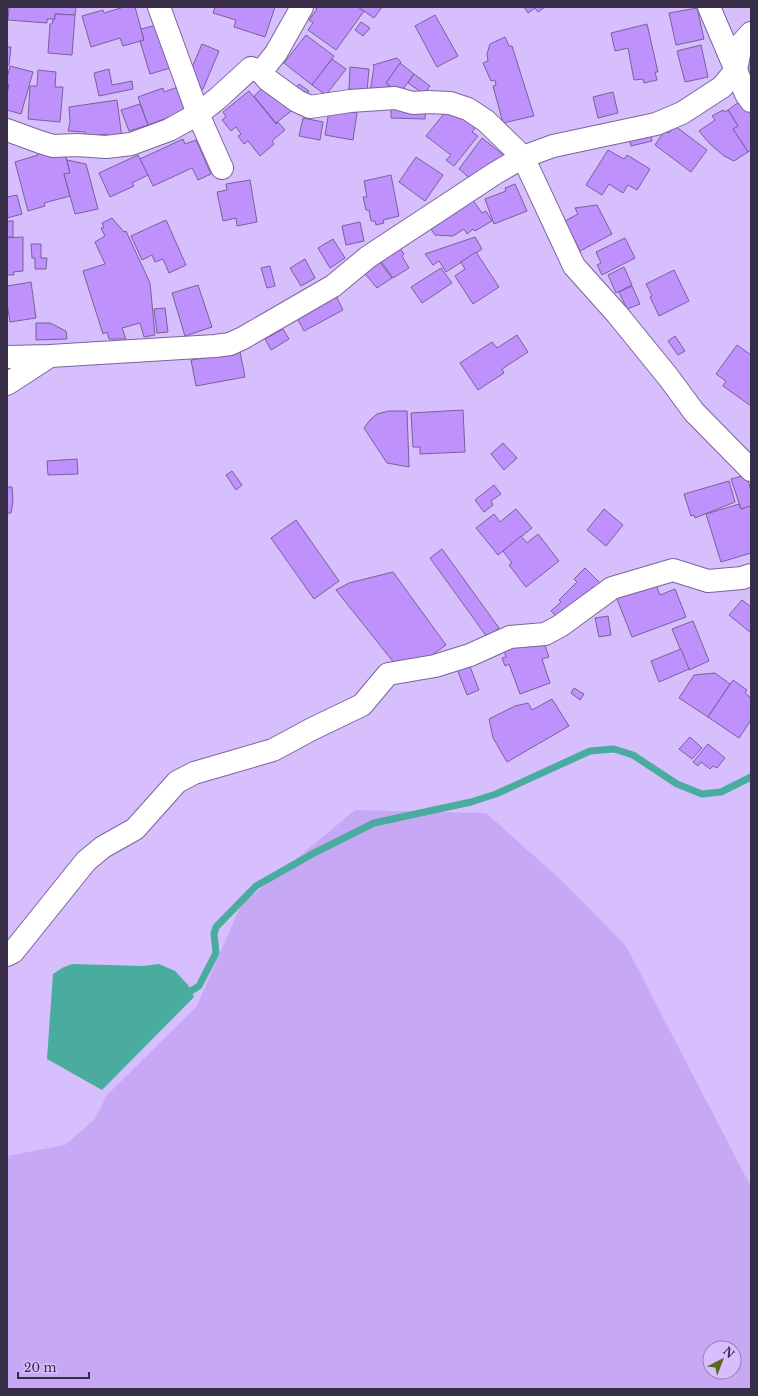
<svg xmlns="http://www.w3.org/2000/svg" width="758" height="1396" font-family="'Libre Baskerville',serif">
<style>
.green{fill:#c7a8f4;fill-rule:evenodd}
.water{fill:#49ac9e}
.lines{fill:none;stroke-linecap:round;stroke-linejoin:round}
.stream{stroke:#49ac9e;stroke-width:7}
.building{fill:#bf91fd;stroke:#786199}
.minor-casing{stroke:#7b649d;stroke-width:24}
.minor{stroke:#fff;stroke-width:22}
</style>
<rect width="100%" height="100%" fill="#d7befd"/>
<path class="green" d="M355,810L486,813L561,880L626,946L751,1187V1389H7V1156L65,1145L95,1119L107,1095L197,1006L241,905ZM710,1348H734V1372H710Z"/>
<polygon class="water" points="72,964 143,966 159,964 175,971 188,985 194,997 102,1090 47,1059 53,974 62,968"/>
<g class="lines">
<polyline class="stream" points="186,994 199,986 216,953 214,934 216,927 256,886 314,853 374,823 471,802 496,794 590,751 614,749 633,755 677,784 702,794 721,792 751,777"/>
</g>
<g class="building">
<polygon points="9,7 76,7 75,15 55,14 55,19 47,19 47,23 8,20"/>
<polygon points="124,7 135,7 144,40 123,46 120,38 91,47 82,16 103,10 104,13"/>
<polygon points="215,7 275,7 265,37 234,27 236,20 213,13"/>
<polygon points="314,7 358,7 364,11 336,50 308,30 313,23 309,20 317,9"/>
<polygon points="358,7 382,7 374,18"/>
<polygon points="524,7 545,7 538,12 535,8 528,13"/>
<polygon points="697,8 704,39 676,45 669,13"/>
<polygon points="55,14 75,15 72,55 48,53 50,24 52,24 53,19 55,19"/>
<polygon points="435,15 458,56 437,67 415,26"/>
<polygon points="361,22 370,28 363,36 355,30"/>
<polygon points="647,24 658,72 655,72 657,80 644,83 643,79 634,80 628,48 615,51 611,33"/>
<polygon points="157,25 170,68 150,74 140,41 144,40 141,29"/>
<polygon points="306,35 334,56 312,85 284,63"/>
<polygon points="505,37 509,46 512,46 534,116 503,123 493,86 496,85 495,80 491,81 483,63 488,61 487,54 490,44"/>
<polygon points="202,44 219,51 203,89 196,91 188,77"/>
<polygon points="701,45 708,77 685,82 677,51"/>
<polygon points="7,47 11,47 9,65 8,65 7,68"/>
<polygon points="749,47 751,47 751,80 747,73"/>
<polygon points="397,58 401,62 386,83 390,86 370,92 374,67 373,65"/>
<polygon points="332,59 346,69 326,95 312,85"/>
<polygon points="400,63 414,74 400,93 386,83"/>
<polygon points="10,66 33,72 21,114 7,110 7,93 9,85 7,84 7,78"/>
<polygon points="350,67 369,69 367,91 349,89"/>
<polygon points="109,69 112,85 132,81 133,89 99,96 94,73"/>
<polygon points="38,70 56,72 55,87 63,87 60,122 28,119 30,86 37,86"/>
<polygon points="414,74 430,86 424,94 408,83"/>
<polygon points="299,84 309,91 306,96 295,89"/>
<polygon points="265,86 295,108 276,123 254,96"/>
<polygon points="178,87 186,111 148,125 138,97 163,88 164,92"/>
<polygon points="249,91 276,124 278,122 285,130 272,141 274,144 260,156 248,141 244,144 238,136 241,134 236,127 231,131 222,120 226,117 223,112"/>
<polygon points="613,92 618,113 598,118 593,97"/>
<polygon points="743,99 751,111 751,150 748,152 733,129 738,126 728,110"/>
<polygon points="117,100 122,138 108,140 107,134 86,137 85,132 68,131 70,122 69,107"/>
<polygon points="140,104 148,125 129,131 121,110"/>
<polygon points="391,104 426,105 425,119 391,118"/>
<polygon points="447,110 478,124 472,132 478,136 454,166 446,160 451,155 426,136"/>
<polygon points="723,110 724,112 728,110 738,126 733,129 748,152 734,161 724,156 710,144 699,131 715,120 712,116"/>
<polygon points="329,111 340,111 357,113 353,140 325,135"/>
<polygon points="303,118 323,122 320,140 299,136"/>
<polygon points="675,126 707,150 691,172 655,145 665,130 669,133"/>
<polygon points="649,129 652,141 631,146 628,134"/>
<polygon points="482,138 506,157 486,171 482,168 472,180 459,169"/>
<polygon points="183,139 185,144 196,140 211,174 198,180 192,168 153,186 140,159"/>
<polygon points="37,150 66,157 70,173 64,174 70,196 44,203 45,206 28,211 15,162 38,155"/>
<polygon points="608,150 624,159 627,155 650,169 637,190 628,185 623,193 609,184 602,195 586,185"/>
<polygon points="138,155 148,175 132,183 134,186 110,197 99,173"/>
<polygon points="416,157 443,175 425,201 399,182"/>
<polygon points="67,160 86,164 98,209 75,214 64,174 70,173"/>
<polygon points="391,175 399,216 383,220 384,223 376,225 375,221 371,221 369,210 366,210 363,197 367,197 364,181"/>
<polygon points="250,180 257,222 237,226 236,218 223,221 217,192 227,190 226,184"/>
<polygon points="515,184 527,211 494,224 485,199 506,191 505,188"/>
<polygon points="17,195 22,214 7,218 7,197"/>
<polygon points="472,199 482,213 486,211 492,221 475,231 473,229 467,234 464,229 453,236 435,235 429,226"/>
<polygon points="597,205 612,234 580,251 565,221 578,214 575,208"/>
<polygon points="112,218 124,232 126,231 150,283 155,335 144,337 140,323 122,328 126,339 109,339 107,332 103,334 83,271 105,264 95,242 105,236 101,228 104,227 102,223"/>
<polygon points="166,220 186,265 169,273 163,259 155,262 152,255 142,260 131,236"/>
<rect x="7" y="221" width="6" height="16"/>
<polygon points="360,222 364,241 346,245 342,226"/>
<polygon points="23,237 23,271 13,272 14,275 7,275 7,238"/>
<polygon points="475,237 482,249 446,272 439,261 433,265 425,254"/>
<polygon points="625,238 635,258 602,275 597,265 601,263 596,252"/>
<polygon points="333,239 345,258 330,268 318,248"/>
<polygon points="31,244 41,244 41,258 47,258 46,269 35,269 35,258 32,258"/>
<polygon points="399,247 404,254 402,256 409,268 393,278 380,260"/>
<polygon points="476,252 499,287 473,304 455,276 465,269 461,262"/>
<polygon points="305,259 315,278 301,286 290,268"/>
<polygon points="379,261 392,278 377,288 362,270"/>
<polygon points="270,266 275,286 267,288 261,268"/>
<polygon points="624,267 632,285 616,293 608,275"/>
<polygon points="441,268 452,283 422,303 411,287"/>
<polygon points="674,270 689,301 659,316 650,297 652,296 646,284"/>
<polygon points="31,282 36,318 10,322 7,304 7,286"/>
<polygon points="198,285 212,327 185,336 172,293"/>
<polygon points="632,286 640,304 627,309 619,292"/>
<polygon points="336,296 343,310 304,331 297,318"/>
<polygon points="165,308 168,332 157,333 154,309"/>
<polygon points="36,323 50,323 66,331 67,339 36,340"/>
<polygon points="283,329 289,339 271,350 265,339"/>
<polygon points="517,335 528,352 502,369 504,373 478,390 460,363 492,342 497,348"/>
<polygon points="675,336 685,351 678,355 668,341"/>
<polygon points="737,345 751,355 751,406 723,386 726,381 716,374"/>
<polygon points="240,352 245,377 196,386 191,360"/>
<polygon points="463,410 465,452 420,454 420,447 413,447 411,413"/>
<polygon points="389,411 407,411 409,467 387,463 364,428 370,420 377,414"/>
<polygon points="503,443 517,458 504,470 491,454"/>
<polygon points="77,459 78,474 48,475 47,461"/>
<polygon points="232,471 242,485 236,490 226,475"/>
<polygon points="746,475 751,490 751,506 741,509 731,479"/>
<polygon points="729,481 735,502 695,518 694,515 691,516 684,494"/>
<polygon points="494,485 501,494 491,501 493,505 484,512 475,500"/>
<polygon points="7,487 12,487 13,501 11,513 7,513"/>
<polygon points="739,504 741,509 751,506 751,553 721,562 706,514"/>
<polygon points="516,509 532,528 498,555 476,528 494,514 500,522"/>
<polygon points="604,509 623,525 606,546 587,530"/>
<polygon points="296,520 339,581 314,599 271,538"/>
<polygon points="538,534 559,561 526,587 509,565 512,563 503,551 521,536 527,543"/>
<polygon points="442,549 499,628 487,637 430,558"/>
<polygon points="585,568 600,583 573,608 556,616 551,611 561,602 559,600 577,582 574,579"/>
<polygon points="393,572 446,645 425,660 395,664 336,590 349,583"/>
<polygon points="654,579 660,595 675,589 686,617 632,637 615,594"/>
<polygon points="742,600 751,607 751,633 729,615"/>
<polygon points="608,616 611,635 599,637 595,618"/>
<polygon points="693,621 709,661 689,670 672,629"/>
<polygon points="543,640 549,657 542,659 550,683 520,694 509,664 505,666 502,658 506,657 503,648"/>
<polygon points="681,649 689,669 659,682 651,661"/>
<polygon points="469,664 479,690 467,695 457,669"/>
<polygon points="715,673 730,684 708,717 679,698 694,675"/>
<polygon points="733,680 747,690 745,693 751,698 751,720 739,738 708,717"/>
<polygon points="574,688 584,694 580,700 571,693"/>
<polygon points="552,699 569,726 507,762 493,738 489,719 515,706 528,703 532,710"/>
<polygon points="690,737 702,748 692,759 679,749"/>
<polygon points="708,744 725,758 717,768 713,766 710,769 701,762 698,766 693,762"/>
</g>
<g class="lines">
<g class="minor-casing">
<g id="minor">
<polyline points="159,7 198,114 222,168"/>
<polyline points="709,7 746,94 751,101"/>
<polyline points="261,72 268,80 297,101 310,107 350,101 395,98 413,103 428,102 450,103 468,109 486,121 523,157 574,266 617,314 669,378 694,412 751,470"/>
<polyline points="7,130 40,142 53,146 77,145 106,147 131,144 169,130 198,114 217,99 251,68 261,72 276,53 302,7"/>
<polyline points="7,357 50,356 215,346 230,344 243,338 333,286 368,257 494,174 523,157 553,146 656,124 682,113 722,87 736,70 741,44 751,33"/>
<polyline points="7,384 50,356"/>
<polyline points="7,955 13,952 86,861 103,847 135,829 177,782 194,773 273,750 312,729 362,705 388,674 435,666 470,655 510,637 545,634 560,626 612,588 673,570 708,581 742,578 751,575"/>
</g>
</g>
<use href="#minor" class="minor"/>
</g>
<rect width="758" height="1396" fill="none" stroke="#372d46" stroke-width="16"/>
<g transform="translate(722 1360) rotate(42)"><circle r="19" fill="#d7befd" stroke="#9784b4"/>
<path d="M0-3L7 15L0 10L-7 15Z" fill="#576b19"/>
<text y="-6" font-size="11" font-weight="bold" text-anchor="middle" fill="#372d46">N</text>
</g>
<path d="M18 1372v6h71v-6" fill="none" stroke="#372d46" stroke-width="2"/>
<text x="24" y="1372" font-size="12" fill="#372d46" stroke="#d7befd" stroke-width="3" paint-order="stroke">20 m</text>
</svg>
